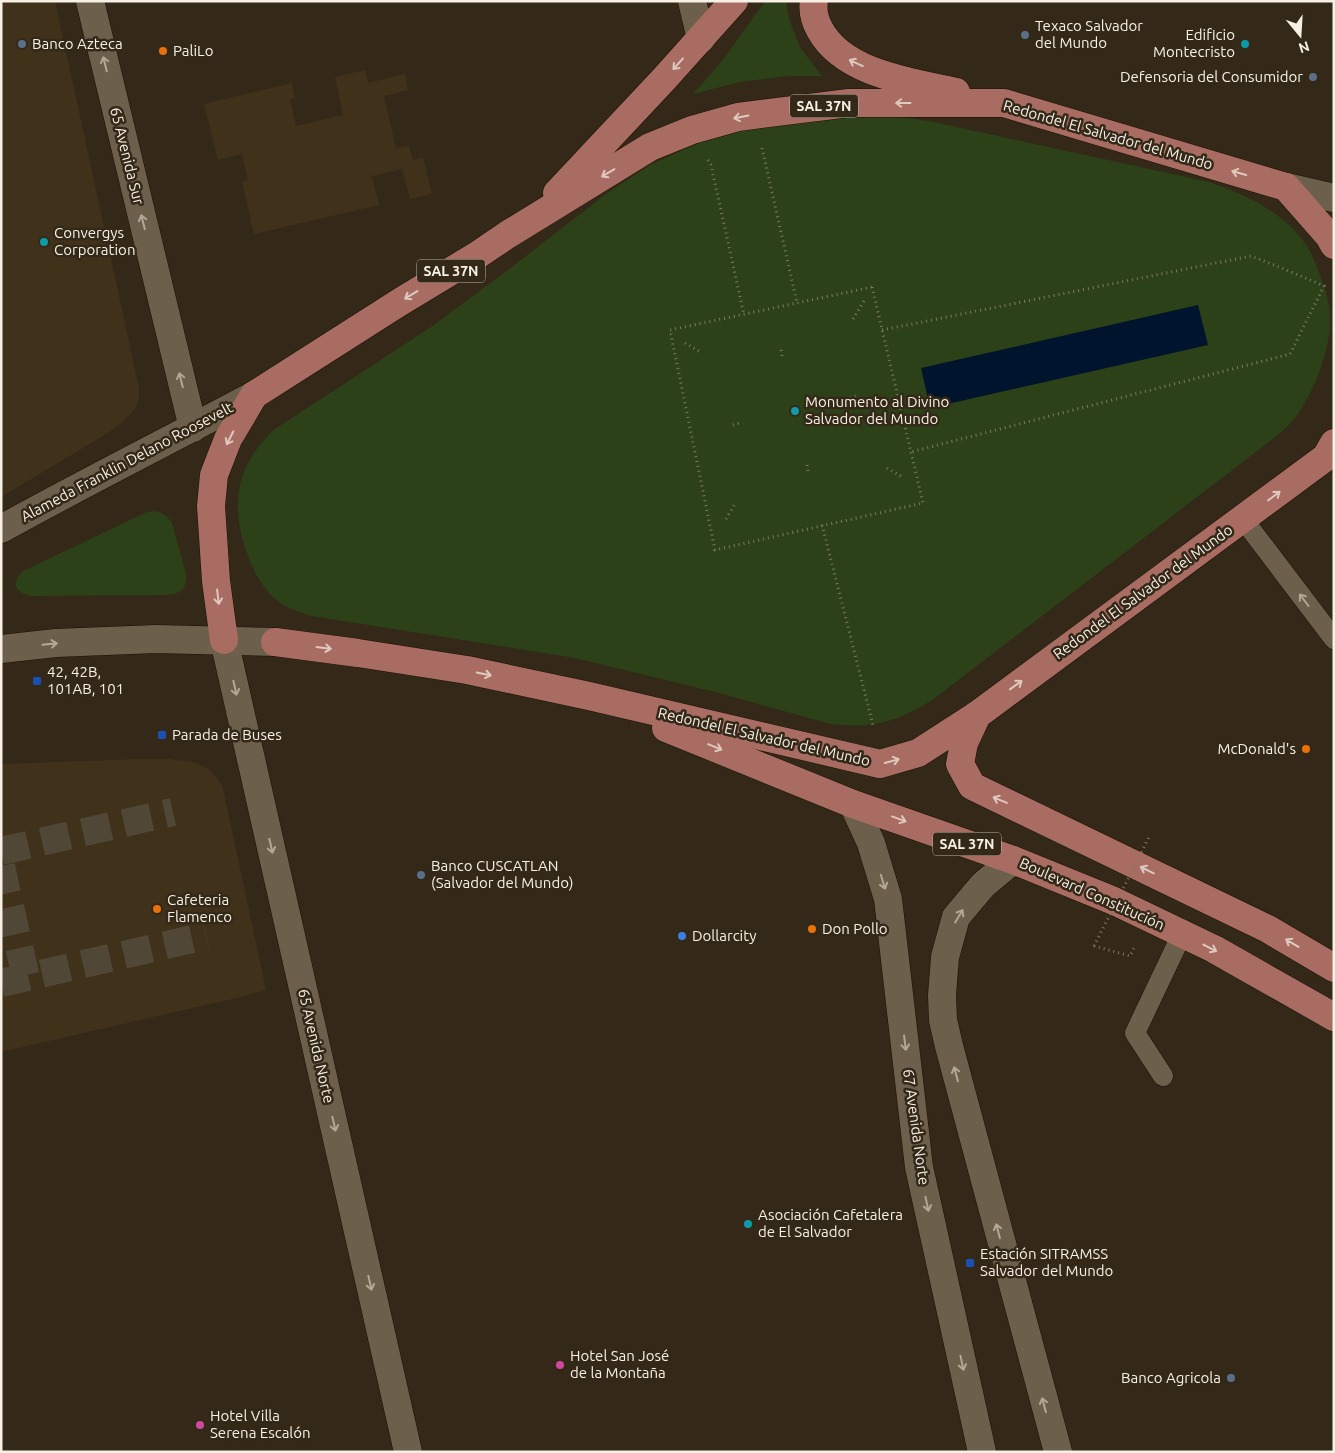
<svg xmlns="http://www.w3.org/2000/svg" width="1335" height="1453" font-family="Ubuntu,sans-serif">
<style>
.built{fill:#40311a}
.green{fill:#2c4117}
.water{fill:#00142d}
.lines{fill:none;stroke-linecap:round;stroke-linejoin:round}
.pedestrian-tunnel{stroke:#514737;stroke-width:28;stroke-dasharray:28 14;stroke-linecap:butt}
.service-casing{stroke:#1b1103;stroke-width:21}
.minor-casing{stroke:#1b1103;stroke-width:29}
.secondary-casing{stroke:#1b1103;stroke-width:29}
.trunk-casing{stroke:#1b1103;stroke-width:29}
.path{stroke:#807768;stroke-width:3;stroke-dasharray:1 4;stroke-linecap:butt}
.service{stroke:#6c5f4c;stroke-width:20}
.minor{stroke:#6c5f4c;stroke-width:28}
.secondary{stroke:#6c5f4c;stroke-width:28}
.trunk{stroke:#a86c62;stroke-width:28}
.path-bridge{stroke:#807768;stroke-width:3;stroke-dasharray:1 4;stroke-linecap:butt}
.oneway{stroke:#dfc8be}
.oneway2{stroke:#b2a898}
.service-dot{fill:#5c6f8a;stroke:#342918;stroke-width:2}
.culture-dot{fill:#0f9aa8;stroke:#342918;stroke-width:2}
.food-dot{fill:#e8710a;stroke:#342918;stroke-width:2}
.transit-dot{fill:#1a4fb4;stroke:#342918;stroke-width:2}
.shop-dot{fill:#3f7fe0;stroke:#342918;stroke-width:2}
.hotel-dot{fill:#d1479c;stroke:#342918;stroke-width:2}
.labels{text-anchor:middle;stroke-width:5;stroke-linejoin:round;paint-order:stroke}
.shield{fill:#342918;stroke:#bcb4a8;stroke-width:1}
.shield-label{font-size:14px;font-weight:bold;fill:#f7f0e5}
.poi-label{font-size:15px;fill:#f7f0e5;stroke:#342918;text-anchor:start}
.street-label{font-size:15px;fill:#f7f0e5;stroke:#342918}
</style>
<rect width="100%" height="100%" fill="#342918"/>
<g class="built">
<polygon points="1,1 55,1 139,388 139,396 136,407 131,413 122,423 106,434 1,497"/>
<polygon points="365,70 368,83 405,74 408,90 384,96 396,148 409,146 413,160 423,157 432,194 410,199 402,169 372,176 379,205 254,234 242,182 248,180 242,154 218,160 204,104 292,83 295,98 290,99 296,126 343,115 335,77"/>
<polygon points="142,759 168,759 194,762 209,769 222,784 266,990 245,996 1,1052 1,764"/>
</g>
<g class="green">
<polygon points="765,1 786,1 789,19 800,47 822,76 788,76 740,82 693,94 723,60"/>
<path d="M823,115H886L929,121L1209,182C1245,194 1281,211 1304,242C1311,251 1315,262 1319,273C1324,286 1329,299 1330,313C1332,347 1315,390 1296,417C1287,428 1276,436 1265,445L935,698C900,721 874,729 831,724L719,693L575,658L312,616C299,612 284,607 274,598C253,579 239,538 238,510C237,498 240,483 244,472C250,456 261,443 272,431L431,327L504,273L610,191L650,165L696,144L731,131Z"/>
<path d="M155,511C163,513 167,516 172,523L186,574C187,589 181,594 166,595L32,596C16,593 9,584 23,571L147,512Z"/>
</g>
<polygon class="water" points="1198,305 1208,345 930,408 921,368"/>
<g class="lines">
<g class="pedestrian-tunnel">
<polyline points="1,851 173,812"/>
<polyline points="1,866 26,978"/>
<polyline points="1,983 206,936"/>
</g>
<g class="service-casing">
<g id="service">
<polyline points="1243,519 1334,639"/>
<polyline points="1163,1076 1135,1033 1182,934"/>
</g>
</g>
<g class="minor-casing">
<g id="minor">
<polyline points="90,1 193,428"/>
<polyline points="692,1 701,39"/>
<polyline points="224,640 408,1452"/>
<polyline points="853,804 871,843 888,899 919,1167 982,1452"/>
<polyline points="1013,860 983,885 956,917 945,957 942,995 943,1020 949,1046 1058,1452"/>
</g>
</g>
<g class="secondary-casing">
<g id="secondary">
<polyline points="1286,187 1334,198"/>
<path d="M1,529C84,483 170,440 254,395"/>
<polyline points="1,649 56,643 156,639 275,642"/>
</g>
</g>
<g class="trunk-casing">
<g id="trunk">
<path d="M814,1C812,12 815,21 820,30C844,74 912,82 956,92"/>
<polyline points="557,193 664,79 734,1"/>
<polyline points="224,640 216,581 211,506 214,475 228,439 254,395 400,302 476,256 507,235 650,147 692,130 738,117 849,103 1004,103 1286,187 1329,236 1334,245"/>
<polyline points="275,642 358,653 467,670 589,696 880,764 918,753 977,715 1326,457 1334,443"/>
<polyline points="977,715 964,743 960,764 972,786 1268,929 1334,968"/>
<polyline points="666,728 853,804 1013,860 1114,901 1214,949 1334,1017"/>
</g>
</g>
<g class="path">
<polyline points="762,148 797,303"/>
<polyline points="708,160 711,165 744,315"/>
<polygon points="872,287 923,503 715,550 670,330"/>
<polyline points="853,319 864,301"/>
<polyline points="882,330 1251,256 1284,269 1324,286 1290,354 911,452"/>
<polyline points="685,343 702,353"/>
<polyline points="781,350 782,356"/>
<polyline points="850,398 856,396"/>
<polyline points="733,425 739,423"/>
<polyline points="807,465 808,471"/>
<polyline points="887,468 904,478"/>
<polyline points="726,519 736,502"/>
<polyline points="822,525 873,725"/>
<polyline points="1094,946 1130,956 1134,948"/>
</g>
<use href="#service" class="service"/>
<use href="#minor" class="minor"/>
<use href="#secondary" class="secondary"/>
<use href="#trunk" class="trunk"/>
<polyline class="path-bridge" points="1094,946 1149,837"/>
</g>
<defs><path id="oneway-shaft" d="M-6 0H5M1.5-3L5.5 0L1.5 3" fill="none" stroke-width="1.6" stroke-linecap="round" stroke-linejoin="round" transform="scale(1.25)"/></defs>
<g class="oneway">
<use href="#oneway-shaft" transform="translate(856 63) rotate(-155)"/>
<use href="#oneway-shaft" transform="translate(678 64) rotate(132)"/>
<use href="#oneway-shaft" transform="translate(903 103) rotate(-180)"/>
<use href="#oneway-shaft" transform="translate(741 117) rotate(169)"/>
<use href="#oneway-shaft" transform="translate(608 173) rotate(149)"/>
<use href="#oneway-shaft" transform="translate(1239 173) rotate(-164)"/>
<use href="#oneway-shaft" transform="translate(411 295) rotate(149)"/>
<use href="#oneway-shaft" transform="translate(230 438) rotate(117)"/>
<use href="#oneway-shaft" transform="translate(1274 496) rotate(-37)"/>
<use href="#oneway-shaft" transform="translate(218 597) rotate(83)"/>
<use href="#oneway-shaft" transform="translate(324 648) rotate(7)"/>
<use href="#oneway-shaft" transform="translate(484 674) rotate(12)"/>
<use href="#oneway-shaft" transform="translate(1016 685) rotate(-36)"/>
<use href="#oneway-shaft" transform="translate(715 747) rotate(22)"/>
<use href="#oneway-shaft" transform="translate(892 761) rotate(-15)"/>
<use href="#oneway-shaft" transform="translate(1000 800) rotate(-157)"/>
<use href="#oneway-shaft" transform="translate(899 819) rotate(20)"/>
<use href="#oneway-shaft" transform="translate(1147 870) rotate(-154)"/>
<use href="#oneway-shaft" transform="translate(1292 943) rotate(-149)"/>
<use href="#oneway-shaft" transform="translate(1210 948) rotate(27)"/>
</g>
<g class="oneway2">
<use href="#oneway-shaft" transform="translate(105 64) rotate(-104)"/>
<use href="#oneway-shaft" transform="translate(143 222) rotate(-104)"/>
<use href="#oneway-shaft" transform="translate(181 380) rotate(-104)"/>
<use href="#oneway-shaft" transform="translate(1304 600) rotate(-127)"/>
<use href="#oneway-shaft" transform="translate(50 644) rotate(-6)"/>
<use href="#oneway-shaft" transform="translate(235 688) rotate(77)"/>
<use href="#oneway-shaft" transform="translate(271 846) rotate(77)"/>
<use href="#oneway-shaft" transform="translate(883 882) rotate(73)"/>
<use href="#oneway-shaft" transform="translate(959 916) rotate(-59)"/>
<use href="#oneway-shaft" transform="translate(905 1043) rotate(83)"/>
<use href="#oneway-shaft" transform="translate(956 1074) rotate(-105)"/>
<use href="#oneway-shaft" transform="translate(334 1124) rotate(77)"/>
<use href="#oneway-shaft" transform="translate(927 1204) rotate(78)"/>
<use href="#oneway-shaft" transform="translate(998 1231) rotate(-105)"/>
<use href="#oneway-shaft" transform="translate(370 1283) rotate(77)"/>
<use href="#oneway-shaft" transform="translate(962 1363) rotate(78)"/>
<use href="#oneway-shaft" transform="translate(1044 1405) rotate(-105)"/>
</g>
<g class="service-dot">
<circle cx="1025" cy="35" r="5"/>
<circle cx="22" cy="44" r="5"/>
<circle cx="1313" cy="77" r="5"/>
<circle cx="421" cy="875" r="5"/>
<circle cx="1231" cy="1378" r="5"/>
</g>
<g class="culture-dot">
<circle cx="1245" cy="44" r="5"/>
<circle cx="44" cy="242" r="5"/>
<circle cx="795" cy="411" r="5"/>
<circle cx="748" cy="1224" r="5"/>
</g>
<g class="food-dot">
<circle cx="163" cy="51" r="5"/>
<circle cx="1306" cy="749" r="5"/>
<circle cx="157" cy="909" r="5"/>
<circle cx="812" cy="929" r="5"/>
</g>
<g class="transit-dot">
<rect x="32" y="676" width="10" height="10" rx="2.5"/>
<rect x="157" y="730" width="10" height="10" rx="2.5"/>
<rect x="965" y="1258" width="10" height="10" rx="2.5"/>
</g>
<circle class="shop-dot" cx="682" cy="936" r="5"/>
<g class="hotel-dot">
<circle cx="560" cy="1365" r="5"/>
<circle cx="200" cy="1425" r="5"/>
</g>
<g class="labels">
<g class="shield">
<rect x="790" y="94.5" width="68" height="23" rx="4"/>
<rect x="417" y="259.5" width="68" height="23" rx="4"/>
<rect x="933" y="832.5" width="68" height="23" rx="4"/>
</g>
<g class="shield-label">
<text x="824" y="111">SAL 37N</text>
<text x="451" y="276">SAL 37N</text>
<text x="967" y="849">SAL 37N</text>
</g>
<g class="poi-label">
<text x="1035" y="31">Texaco Salvador<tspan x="1035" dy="17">del Mundo</tspan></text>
<text x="1235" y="40" text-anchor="end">Edificio<tspan x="1235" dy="17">Montecristo</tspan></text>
<text x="32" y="49">Banco Azteca</text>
<text x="173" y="56">PaliLo</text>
<text x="1303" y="82" text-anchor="end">Defensoria del Consumidor</text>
<text x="54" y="238">Convergys<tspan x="54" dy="17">Corporation</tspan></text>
<text x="805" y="407">Monumento al Divino<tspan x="805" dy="17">Salvador del Mundo</tspan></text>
<text x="47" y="677">42, 42B,<tspan x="47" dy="17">101AB, 101</tspan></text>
<text x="172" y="740">Parada de Buses</text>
<text x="1296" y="754" text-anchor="end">McDonald's</text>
<text x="431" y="871">Banco CUSCATLAN<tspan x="431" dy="17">(Salvador del Mundo)</tspan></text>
<text x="167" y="905">Cafeteria<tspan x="167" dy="17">Flamenco</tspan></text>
<text x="822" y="934">Don Pollo</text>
<text x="692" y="941">Dollarcity</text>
<text x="758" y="1220">Asociación Cafetalera<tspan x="758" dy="17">de El Salvador</tspan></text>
<text x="980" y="1259">Estación SITRAMSS<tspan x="980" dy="17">Salvador del Mundo</tspan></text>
<text x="570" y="1361">Hotel San José<tspan x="570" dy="17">de la Montaña</tspan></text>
<text x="1221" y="1383" text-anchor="end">Banco Agricola</text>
<text x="210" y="1421">Hotel Villa<tspan x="210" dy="17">Serena Escalón</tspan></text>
</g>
<g class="street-label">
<text transform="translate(1108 135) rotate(16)" y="5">Redondel El Salvador del Mundo</text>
<text transform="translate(127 156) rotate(76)" y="5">65 Avenida Sur</text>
<text transform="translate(127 462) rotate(-28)" y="5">Alameda Franklin Delano Roosevelt</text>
<text transform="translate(1143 592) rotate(-36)" y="5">Redondel El Salvador del Mundo</text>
<text transform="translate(764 737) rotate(13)" y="5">Redondel El Salvador del Mundo</text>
<text transform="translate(1092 894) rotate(24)" y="5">Boulevard Constitución</text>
<text transform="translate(316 1046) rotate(77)" y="5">65 Avenida Norte</text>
<text transform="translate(916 1127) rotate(82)" y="5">67 Avenida Norte</text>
</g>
</g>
<rect width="1335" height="1453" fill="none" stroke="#f7f0e5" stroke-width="5"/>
<g transform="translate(1300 35) rotate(162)" stroke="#342918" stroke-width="4" paint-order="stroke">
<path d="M0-4L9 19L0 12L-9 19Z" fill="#f7f0e5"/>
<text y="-8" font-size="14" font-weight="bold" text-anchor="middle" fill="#f7f0e5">N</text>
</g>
</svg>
